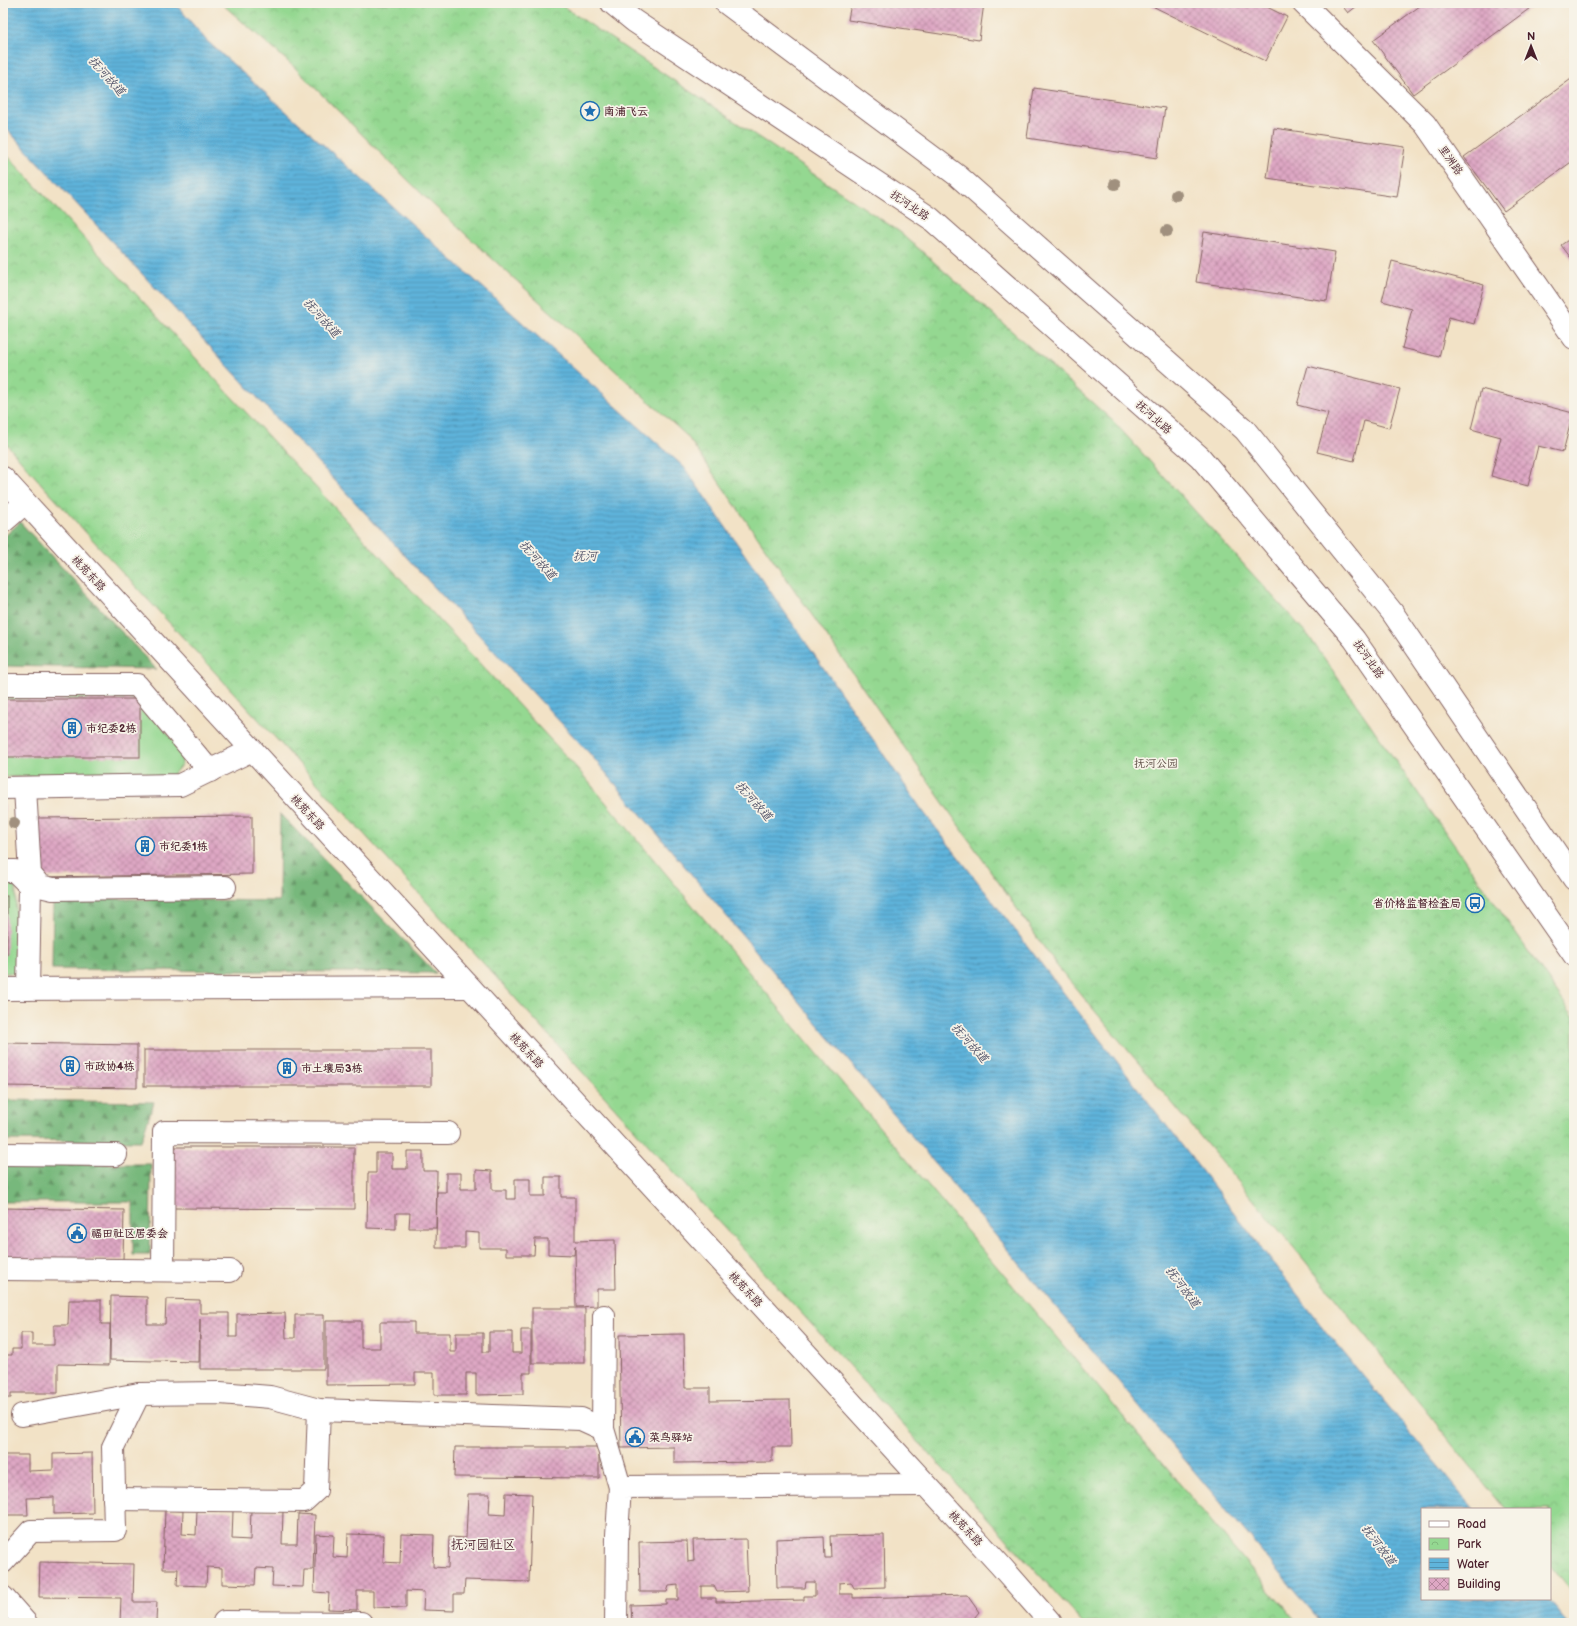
<svg xmlns="http://www.w3.org/2000/svg" width="1577" height="1626" font-family="'Balsamiq Sans','LXGW WenKai TC',sans-serif">
<style>
.green{fill:#94d891;stroke:#6f7c5e}
.forest{fill:url(#forest-firs);stroke:#606c53}
.park{fill:url(#park-crowns);stroke:#6f7c5e}
.water{fill:url(#water-rules);stroke:#546a83}
.building{fill:url(#building-cross-hatch)}
.lines{fill:none;stroke-linecap:round;stroke-linejoin:round}
.minor-casing{stroke:#856361;stroke-width:24}
.major-casing{stroke:#856361;stroke-width:24}
.minor{stroke:#fff;stroke-width:22}
.major{stroke:#fff;stroke-width:22}
.tree{fill:#a0907e}
.labels{text-anchor:middle;stroke-width:3.5;stroke-linejoin:round;paint-order:stroke}
.poi-label{font-size:11px;font-weight:bold;fill:#4a1f2b;stroke:#f7f3e8;text-anchor:start}
.street-label{font-size:11px;fill:#4a1f2b;stroke:#f7f3e8}
.park-label{font-size:11px;fill:#5c4d44;stroke:#f7f3e8}
.water-label{font-size:12px;font-style:italic;fill:#515369;stroke:#f7f3e8}
.quarter-label{font-size:13px;fill:#4a1f2b;stroke:#f7f3e8}
</style>
<defs>
<pattern id="forest-firs" width="22" height="20" patternUnits="userSpaceOnUse"><rect width="22" height="20" fill="#77b87b"/><path d="M5 1l3.5 6h-7zM16 11l3.5 6h-7z" fill="#649565"/></pattern>
<pattern id="park-crowns" width="20" height="18" patternUnits="userSpaceOnUse"><rect width="20" height="18" fill="#94d891"/><path d="M2 6a3 3 0 1 1 6 0M12 15a3 3 0 1 1 6 0" fill="none" stroke="#81b97d"/></pattern>
<pattern id="water-rules" width="6" height="5" patternUnits="userSpaceOnUse"><rect width="6" height="5" fill="#5fb4db"/><path d="M0 2.5h6" fill="none" stroke="#5092b2"/></pattern>
<pattern id="building-cross-hatch" width="8" height="8" patternUnits="userSpaceOnUse"><rect width="8" height="8" fill="#dea7c4"/><path d="M0 0l8 8M0 8l8-8" fill="none" stroke="#b6879f"/></pattern>
</defs>
<rect width="100%" height="100%" fill="#f7f3e8"/>
<filter id="ink" filterUnits="userSpaceOnUse"><feTurbulence type="fractalNoise" baseFrequency=".025" numOctaves="2"/><feDisplacementMap in="SourceGraphic" scale="8" xChannelSelector="R" yChannelSelector="G"/><feConvolveMatrix kernelMatrix="1 2 1 2 8 2 1 2 1" color-interpolation-filters="sRGB"/></filter>
<filter id="wash" filterUnits="userSpaceOnUse"><feTurbulence type="fractalNoise" baseFrequency=".012" numOctaves="4" result="noise"/><feDisplacementMap in="SourceGraphic" scale="16" xChannelSelector="R" yChannelSelector="G"/><feGaussianBlur stdDeviation="0.9" result="paint"/><feColorMatrix in="noise" values="0 0 0 0 0 0 0 0 0 0 0 0 0 0 0 0 0 1.4 0 .05"/><feComposite in="paint" operator="in"/></filter>
<g filter="url(#wash)">
<rect width="100%" height="100%" fill="#f2e2c6"/>
<g class="green">
<polygon points="3,692 134,692 181,750 182,764 172,776 3,777"/>
<polygon points="3,880 7,880 16,887 15,973 3,973"/>
</g>
<g class="forest">
<polygon points="20,522 156,669 3,666 3,538"/>
<polygon points="280,814 436,973 52,969 53,898 279,901"/>
<polygon points="3,1100 154,1102 141,1141 3,1140"/>
<polygon points="3,1164 151,1164 150,1255 133,1255 133,1202 3,1202"/>
</g>
<g class="park">
<polygon points="221,3 558,3 900,232 1113,421 1308,635 1574,1017 1574,1594 1550,1564 1550,1509 1505,1509 1305,1261 1057,966 687,436 428,200 293,66"/>
<polygon points="3,151 576,767 1297,1623 1083,1623 495,976 44,487 3,440"/>
</g>
<polygon class="water" points="3,3 175,3 206,40 684,467 922,810 1328,1334 1474,1509 1422,1509 1422,1599 1548,1599 1568,1623 1322,1623 590,754 3,125"/>
<g id="blocks">
<g class="building">
<polygon points="851,3 984,3 979,40 848,20"/>
<polygon points="1146,3 1259,3 1287,17 1265,61"/>
<polygon points="1340,3 1361,3 1348,13"/>
<polygon points="1424,3 1537,3 1413,94 1373,40"/>
<polygon points="1574,77 1574,160 1504,211 1464,157"/>
<polygon points="1034,88 1165,108 1157,158 1027,138"/>
<polygon points="1274,128 1405,147 1397,197 1267,178"/>
<polygon points="1204,232 1335,252 1327,301 1196,282"/>
<polygon points="1574,236 1574,262 1561,245"/>
<polygon points="1392,261 1484,285 1474,324 1449,317 1439,357 1402,348 1412,309 1382,301"/>
<polygon points="1308,366 1400,389 1389,428 1364,421 1354,461 1317,452 1328,413 1297,405"/>
<polygon points="1481,389 1573,413 1563,452 1538,446 1528,486 1491,476 1501,437 1471,429"/>
<rect x="3" y="699" width="137" height="58"/>
<rect x="3" y="805" width="2" height="34"/>
<polygon points="252,816 252,874 38,877 37,818"/>
<rect x="3" y="896" width="4" height="59"/>
<polygon points="3,1043 137,1045 137,1088 3,1086"/>
<rect x="144" y="1050" width="287" height="36"/>
<polygon points="171,1147 354,1147 354,1209 171,1208"/>
<polygon points="407,1151 423,1151 423,1171 437,1171 436,1228 409,1228 410,1213 396,1213 396,1229 367,1228 368,1173 376,1173 376,1153 392,1153 392,1169 407,1169"/>
<polygon points="476,1170 492,1171 492,1190 506,1190 506,1199 515,1199 515,1179 530,1179 530,1196 545,1196 545,1177 561,1177 561,1197 575,1197 575,1241 615,1240 616,1289 597,1289 597,1306 576,1307 575,1246 574,1255 548,1254 548,1239 535,1239 534,1255 506,1255 506,1248 479,1248 479,1233 465,1232 465,1248 436,1248 437,1192 446,1192 446,1173 461,1173 461,1189 476,1189"/>
<polygon points="3,1208 124,1210 123,1260 3,1259"/>
<polygon points="111,1296 147,1297 147,1324 165,1324 166,1299 200,1300 200,1313 229,1313 229,1337 237,1337 237,1314 285,1313 286,1338 295,1338 295,1315 324,1315 324,1369 200,1369 200,1319 199,1362 110,1360"/>
<polygon points="69,1300 101,1300 101,1324 110,1324 109,1365 58,1364 58,1393 11,1393 11,1398 3,1398 3,1355 12,1355 12,1349 21,1349 21,1333 32,1333 32,1345 54,1345 54,1325 68,1325"/>
<rect x="532" y="1308" width="53" height="55"/>
<polygon points="326,1321 361,1321 361,1348 380,1348 380,1322 414,1322 414,1333 450,1333 450,1352 456,1352 456,1333 483,1333 483,1352 489,1352 489,1332 512,1332 512,1353 521,1353 521,1330 531,1330 531,1373 523,1373 523,1394 476,1395 476,1373 466,1373 466,1395 434,1395 434,1373 415,1373 415,1384 326,1385"/>
<polygon points="684,1334 685,1388 710,1388 710,1401 790,1400 791,1447 772,1447 772,1462 674,1463 674,1447 621,1448 619,1335"/>
<polygon points="455,1447 599,1447 599,1478 454,1477"/>
<polygon points="92,1453 93,1513 54,1514 54,1497 27,1498 28,1515 3,1515 3,1455 28,1455 28,1471 53,1470 53,1454"/>
<polygon points="506,1493 532,1494 529,1582 465,1580 464,1594 454,1594 454,1611 423,1610 424,1592 406,1591 406,1608 373,1607 373,1591 357,1591 357,1610 328,1609 329,1593 314,1592 316,1534 334,1535 333,1557 347,1558 348,1534 384,1535 383,1562 400,1563 401,1534 434,1535 433,1567 448,1568 449,1537 466,1538 468,1494 490,1494 489,1514 505,1515"/>
<polygon points="165,1510 183,1511 182,1534 196,1535 197,1510 233,1511 232,1539 250,1540 251,1510 283,1511 282,1544 297,1544 298,1514 315,1515 313,1570 304,1570 303,1587 272,1586 273,1569 256,1568 255,1585 222,1584 222,1568 207,1567 206,1586 177,1585 178,1569 163,1569"/>
<polygon points="884,1535 885,1587 854,1588 851,1582 839,1583 839,1594 853,1594 853,1598 967,1595 979,1612 970,1623 632,1623 631,1605 666,1604 666,1600 678,1600 678,1585 669,1586 667,1592 640,1592 639,1542 687,1541 688,1562 694,1561 693,1540 746,1539 748,1591 717,1592 714,1586 701,1586 701,1598 716,1598 716,1602 804,1600 804,1596 815,1596 815,1582 806,1582 805,1588 777,1588 776,1539 824,1537 825,1558 831,1558 830,1536"/>
<polygon points="40,1562 134,1564 133,1602 157,1602 156,1621 142,1620 142,1623 120,1623 121,1598 39,1597"/>
</g>
</g>
</g>
<g filter="url(#ink)">
<use href="#blocks" fill-opacity="0" stroke="#856361" stroke-width="1"/>
<g class="lines">
<g class="minor-casing">
<g id="minor">
<polyline points="1303,3 1425,124 1574,338"/>
<polyline points="3,478 1000,1565 1051,1623"/>
<polyline points="3,522 25,503"/>
<polyline points="3,685 137,685 210,771"/>
<polyline points="3,788 180,785 252,750"/>
<polyline points="25,788 30,874 40,886 53,889 225,887"/>
<polyline points="3,871 15,871 30,886 28,989"/>
<polyline points="3,989 469,987"/>
<polyline points="3,1154 116,1155"/>
<polyline points="3,1269 230,1271"/>
<polyline points="163,1270 164,1132 448,1133"/>
<polyline points="22,1415 139,1394 220,1393 270,1397 319,1410 581,1419 603,1429 620,1487"/>
<polyline points="603,1429 604,1316"/>
<polyline points="114,1499 304,1501 316,1490 319,1410"/>
<polyline points="3,1562 31,1531 115,1530 113,1447 139,1394"/>
<polyline points="3,1597 26,1623"/>
<polyline points="224,1622 361,1623"/>
<polyline points="616,1623 617,1535 620,1487 926,1485"/>
</g>
</g>
<g class="major-casing">
<g id="major">
<polyline points="612,3 634,21 930,218 1200,457 1354,639 1574,955"/>
<polyline points="726,3 958,176 1245,430 1392,612 1574,879"/>
</g>
</g>
<use href="#minor" class="minor"/>
<use href="#major" class="major"/>
</g>
<g class="tree">
<circle cx="1115" cy="184" r="6"/>
<circle cx="1176" cy="195" r="6"/>
<circle cx="1167" cy="231" r="6"/>
<circle cx="14" cy="823" r="6"/>
</g>
</g>
<defs>
<g id="sight-ring" transform="scale(1)"><circle r="9.5" fill="#f7f3e8" stroke="#1f6fb2" stroke-width="1.5"/><path d="M0-6L1.8-2.2L6-1.7L2.9 1.2L3.7 5.4L0 3.3L-3.7 5.4L-2.9 1.2L-6-1.7L-1.8-2.2Z" fill="#1f6fb2"/></g>
<g id="building-ring" transform="scale(1)"><circle r="9.5" fill="#f7f3e8" stroke="#1f6fb2" stroke-width="1.5"/><path d="M-4-6H4V6H1V3H-1V6H-4ZM-2.5-4.3h1.7v1.8h-1.7ZM.8-4.3h1.7v1.8H.8ZM-2.5-1h1.7V.8h-1.7ZM.8-1h1.7V.8H.8Z" fill="#1f6fb2"/></g>
<g id="bus-ring" transform="scale(1)"><circle r="9.5" fill="#f7f3e8" stroke="#1f6fb2" stroke-width="1.5"/><path d="M-5-6H5V4H4V6H2V4H-2V6H-4V4H-5ZM-3.5-4V0h7V-4ZM-3.5 1.2v1.5H-2V1.2ZM2 1.2v1.5H3.5V1.2Z" fill="#1f6fb2"/></g>
<g id="civic-ring" transform="scale(1)"><circle r="9.5" fill="#f7f3e8" stroke="#1f6fb2" stroke-width="1.5"/><path d="M-.6-6.5H3V-4.5H.6V-3L4-1V1h2V6H-6V1h2V-1L-.6-3ZM-1.2 2.5V6h2.4V2.5Z" fill="#1f6fb2"/></g>
</defs>
<g fill-rule="evenodd">
<use href="#sight-ring" x="590" y="111"/>
<use href="#building-ring" x="72" y="728"/>
<use href="#building-ring" x="145" y="846"/>
<use href="#bus-ring" x="1475" y="903"/>
<use href="#building-ring" x="70" y="1066"/>
<use href="#building-ring" x="287" y="1068"/>
<use href="#civic-ring" x="77" y="1233"/>
<use href="#civic-ring" x="635" y="1437"/>
</g>
<g class="labels">
<g class="poi-label">
<text x="604" y="115">南浦飞云</text>
<text x="86" y="732">市纪委2栋</text>
<text x="159" y="850">市纪委1栋</text>
<text x="1461" y="907" text-anchor="end">省价格监督检查局</text>
<text x="84" y="1070">市政协4栋</text>
<text x="301" y="1072">市土壤局3栋</text>
<text x="91" y="1237">福田社区居委会</text>
<text x="649" y="1441">菜鸟驿站</text>
</g>
<g class="street-label">
<text transform="translate(1451 160) rotate(55)" y="4">里洲路</text>
<text transform="translate(910 205) rotate(34)" y="4">抚河北路</text>
<text transform="translate(1154 417) rotate(42)" y="4">抚河北路</text>
<text transform="translate(89 573) rotate(47)" y="4">桃苑东路</text>
<text transform="translate(1369 659) rotate(55)" y="4">抚河北路</text>
<text transform="translate(308 812) rotate(47)" y="4">桃苑东路</text>
<text transform="translate(527 1050) rotate(47)" y="4">桃苑东路</text>
<text transform="translate(746 1289) rotate(47)" y="4">桃苑东路</text>
<text transform="translate(966 1528) rotate(47)" y="4">桃苑东路</text>
</g>
<g class="park-label">
<text x="1156" y="767">抚河公园</text>
</g>
<g class="water-label">
<text transform="translate(107 76) rotate(48)" y="4">抚河故道</text>
<text transform="translate(322 318) rotate(48)" y="4">抚河故道</text>
<text x="585" y="560">抚河</text>
<text transform="translate(538 560) rotate(48)" y="4">抚河故道</text>
<text transform="translate(754 801) rotate(48)" y="4">抚河故道</text>
<text transform="translate(970 1043) rotate(48)" y="4">抚河故道</text>
<text transform="translate(1183 1287) rotate(53)" y="4">抚河故道</text>
<text transform="translate(1379 1545) rotate(53)" y="4">抚河故道</text>
</g>
<g class="quarter-label">
<text x="483" y="1549">抚河园社区</text>
</g>
</g>
<rect width="1577" height="1626" fill="none" stroke="#f7f3e8" stroke-width="16"/>
<rect x="1421" y="1508" width="130" height="92" fill="#f7f3e8" stroke="#b29e9c"/>
<rect x="1429" y="1521" width="20" height="6" fill="#ffffff" stroke="#b29e9c"/>
<text x="1457" y="1528" font-size="12" fill="#4a1f2b">Road</text>
<rect x="1429" y="1538" width="20" height="12" fill="url(#park-crowns)" stroke="#b29e9c"/>
<text x="1457" y="1548" font-size="12" fill="#4a1f2b">Park</text>
<rect x="1429" y="1558" width="20" height="12" fill="url(#water-rules)" stroke="#b29e9c"/>
<text x="1457" y="1568" font-size="12" fill="#4a1f2b">Water</text>
<rect x="1429" y="1578" width="20" height="12" fill="url(#building-cross-hatch)" stroke="#b29e9c"/>
<text x="1457" y="1588" font-size="12" fill="#4a1f2b">Building</text>
<g transform="translate(1531 46)" stroke="#f7f3e8" stroke-width="3" paint-order="stroke">
<path d="M0-3L7 15L0 10L-7 15Z" fill="#4a1f2b"/>
<text y="-6" font-size="11" font-weight="bold" text-anchor="middle" fill="#4a1f2b">N</text>
</g>
</svg>
